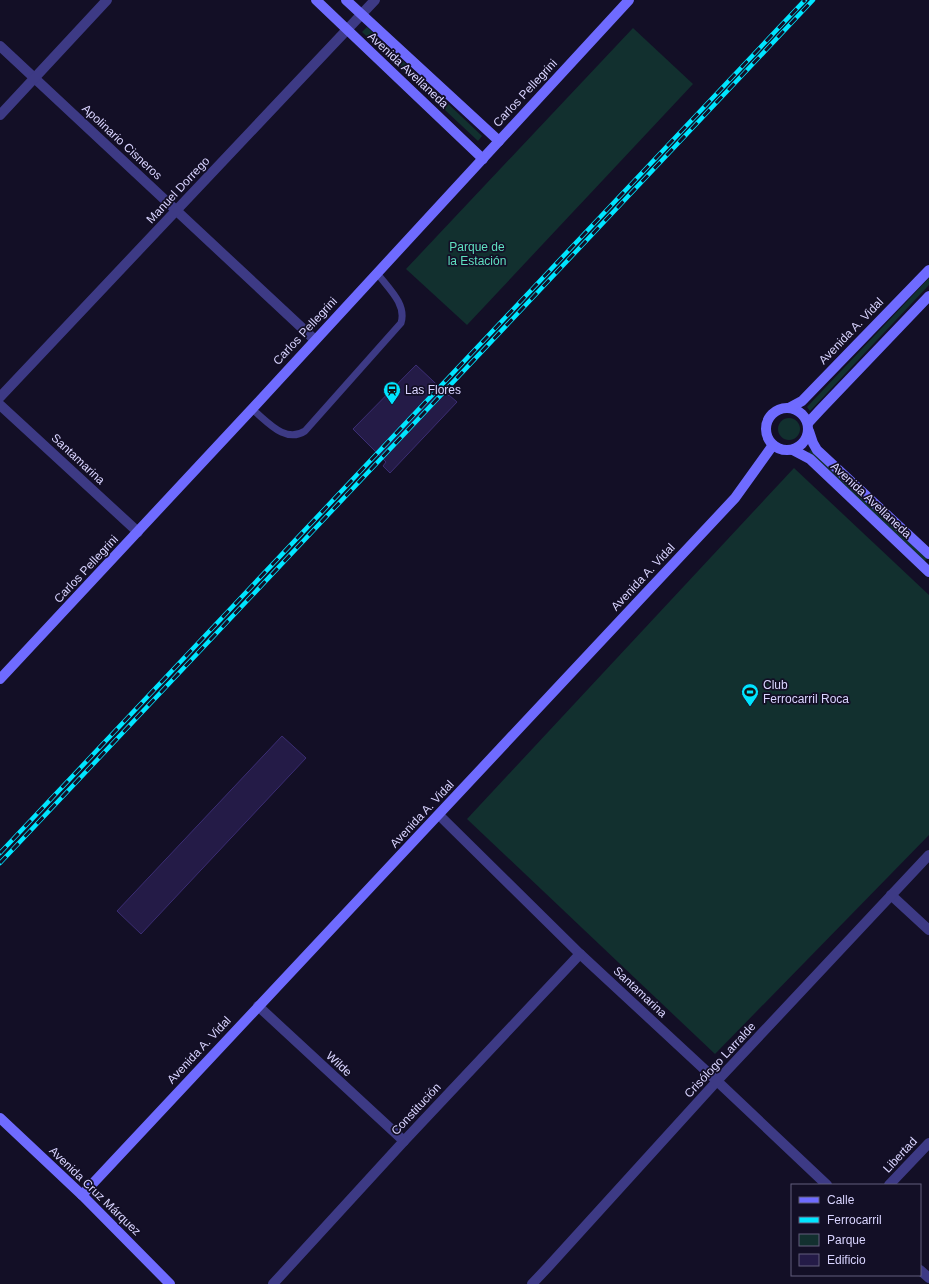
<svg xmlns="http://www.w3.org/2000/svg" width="929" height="1284" font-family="Arial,sans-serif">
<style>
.green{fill:#12302f}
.building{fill:#241b47;stroke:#3b2d73}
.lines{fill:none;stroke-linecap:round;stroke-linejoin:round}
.lane{stroke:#3d3a85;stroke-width:7}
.street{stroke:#3d3a85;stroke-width:10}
.secondary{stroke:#6f6bff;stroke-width:10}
.rail-casing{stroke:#00e5ff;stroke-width:4.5}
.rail{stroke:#130f26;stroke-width:3;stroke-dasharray:9;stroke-linecap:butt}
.labels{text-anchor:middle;stroke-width:3.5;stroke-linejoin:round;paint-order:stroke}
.street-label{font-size:12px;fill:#d9d4ff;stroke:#130f26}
.park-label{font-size:12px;fill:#5fe0c0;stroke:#130f26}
.poi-label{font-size:12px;fill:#d9d4ff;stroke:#130f26;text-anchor:start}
</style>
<rect width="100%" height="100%" fill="#130f26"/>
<g class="green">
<polygon points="367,27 482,136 478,141 362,32"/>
<polygon points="633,28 693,84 467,325 406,269"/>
<polygon points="929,278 929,285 810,411 807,407"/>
<circle cx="789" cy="429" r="11"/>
<polygon points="813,448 928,558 923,562 808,453"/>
<polygon points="794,468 929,595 929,835 715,1054 467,819"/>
</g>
<g class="building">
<polygon points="416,365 449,396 449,395 457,402 390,473 383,466 386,462 353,429"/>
<polygon points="282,736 306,758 141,934 117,911"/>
</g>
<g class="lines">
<path class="lane" d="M252,409C267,421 285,444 305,431L401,323C407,304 388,288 377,273"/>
<g class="street">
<polyline points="0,46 315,340"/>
<polyline points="0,115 107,0"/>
<polyline points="0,397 375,0"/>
<polyline points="0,405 138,532"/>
<polyline points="439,815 580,954 717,1081 827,1185"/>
<polyline points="891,895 929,930"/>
<polyline points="258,1006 404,1141"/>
<polyline points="889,1185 929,1143"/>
<polyline points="920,1270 929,1278"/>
<polyline points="273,1284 404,1141 580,954"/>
<polyline points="532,1284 548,1267 717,1081 929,855"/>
</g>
<g class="secondary">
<polyline points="316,0 483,159"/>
<polyline points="346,0 499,141"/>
<circle cx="787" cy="429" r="21"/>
<polyline points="789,408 802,401 929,270"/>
<polyline points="808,423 820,410 929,296"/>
<polyline points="809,431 813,443 817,450 929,554"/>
<polyline points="793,450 810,459 929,572"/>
<polyline points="0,679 252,409 629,0"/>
<polyline points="0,1118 82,1195 170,1284"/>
<polyline points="82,1195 735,498 773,445"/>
</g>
<g class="rail-casing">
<g id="rail">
<polyline points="0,853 805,0"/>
<polyline points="0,863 813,0"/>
</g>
</g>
<use href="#rail" class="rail"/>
</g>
<defs>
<g id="station-pin" transform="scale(0.9)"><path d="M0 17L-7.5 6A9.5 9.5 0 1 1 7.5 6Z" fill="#00e5ff" stroke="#130f26"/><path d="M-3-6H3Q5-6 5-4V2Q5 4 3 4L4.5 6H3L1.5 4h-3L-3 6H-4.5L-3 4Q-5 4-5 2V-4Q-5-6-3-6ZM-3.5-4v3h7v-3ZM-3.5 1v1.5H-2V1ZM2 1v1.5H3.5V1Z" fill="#111"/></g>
<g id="stadium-pin" transform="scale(0.9)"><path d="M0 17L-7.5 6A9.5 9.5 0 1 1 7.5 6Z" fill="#00e5ff" stroke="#130f26"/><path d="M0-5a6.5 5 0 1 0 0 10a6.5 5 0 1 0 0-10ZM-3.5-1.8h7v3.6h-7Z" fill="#111"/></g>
</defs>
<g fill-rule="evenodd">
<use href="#station-pin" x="392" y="390"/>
<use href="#stadium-pin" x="750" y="692"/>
</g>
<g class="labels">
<g class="street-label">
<text transform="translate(408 70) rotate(43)" y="4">Avenida Avellaneda</text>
<text transform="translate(525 93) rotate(-47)" y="4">Carlos Pellegrini</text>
<text transform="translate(122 142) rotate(43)" y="4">Apolinario Cisneros</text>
<text transform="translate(178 190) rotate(-47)" y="4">Manuel Dorrego</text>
<text transform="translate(305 331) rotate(-47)" y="4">Carlos Pellegrini</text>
<text transform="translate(851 331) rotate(-46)" y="4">Avenida A. Vidal</text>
<text transform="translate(78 459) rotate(43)" y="4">Santamarina</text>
<text transform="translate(871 500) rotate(43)" y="4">Avenida Avellaneda</text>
<text transform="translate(86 569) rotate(-47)" y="4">Carlos Pellegrini</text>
<text transform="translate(643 577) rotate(-47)" y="4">Avenida A. Vidal</text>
<text transform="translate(422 814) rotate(-47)" y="4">Avenida A. Vidal</text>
<text transform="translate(640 992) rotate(43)" y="4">Santamarina</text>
<text transform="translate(199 1050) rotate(-47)" y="4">Avenida A. Vidal</text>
<text transform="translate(720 1060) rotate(-47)" y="4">Crisólogo Larralde</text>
<text transform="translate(339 1064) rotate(43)" y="4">Wilde</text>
<text transform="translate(416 1109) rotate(-47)" y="4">Constitución</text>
<text transform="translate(900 1155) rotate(-47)" y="4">Libertad</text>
<text transform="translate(95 1191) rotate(44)" y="4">Avenida Cruz Márquez</text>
</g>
<g class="park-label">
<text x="477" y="251">Parque de<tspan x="477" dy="14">la Estación</tspan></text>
</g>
<g class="poi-label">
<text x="405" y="394">Las Flores</text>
<text x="763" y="689">Club<tspan x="763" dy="14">Ferrocarril Roca</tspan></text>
</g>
</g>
<rect x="791" y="1184" width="130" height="92" fill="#130f26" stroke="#625e7d"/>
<rect x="799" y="1197" width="20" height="6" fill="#6f6bff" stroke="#625e7d"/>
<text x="827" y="1204" font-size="12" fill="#d9d4ff">Calle</text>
<rect x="799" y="1217" width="20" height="6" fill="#00e5ff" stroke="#625e7d"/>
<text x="827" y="1224" font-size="12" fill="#d9d4ff">Ferrocarril</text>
<rect x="799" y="1234" width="20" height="12" fill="#12302f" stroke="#625e7d"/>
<text x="827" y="1244" font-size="12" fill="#d9d4ff">Parque</text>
<rect x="799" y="1254" width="20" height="12" fill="#241b47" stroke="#625e7d"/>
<text x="827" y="1264" font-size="12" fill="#d9d4ff">Edificio</text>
</svg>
